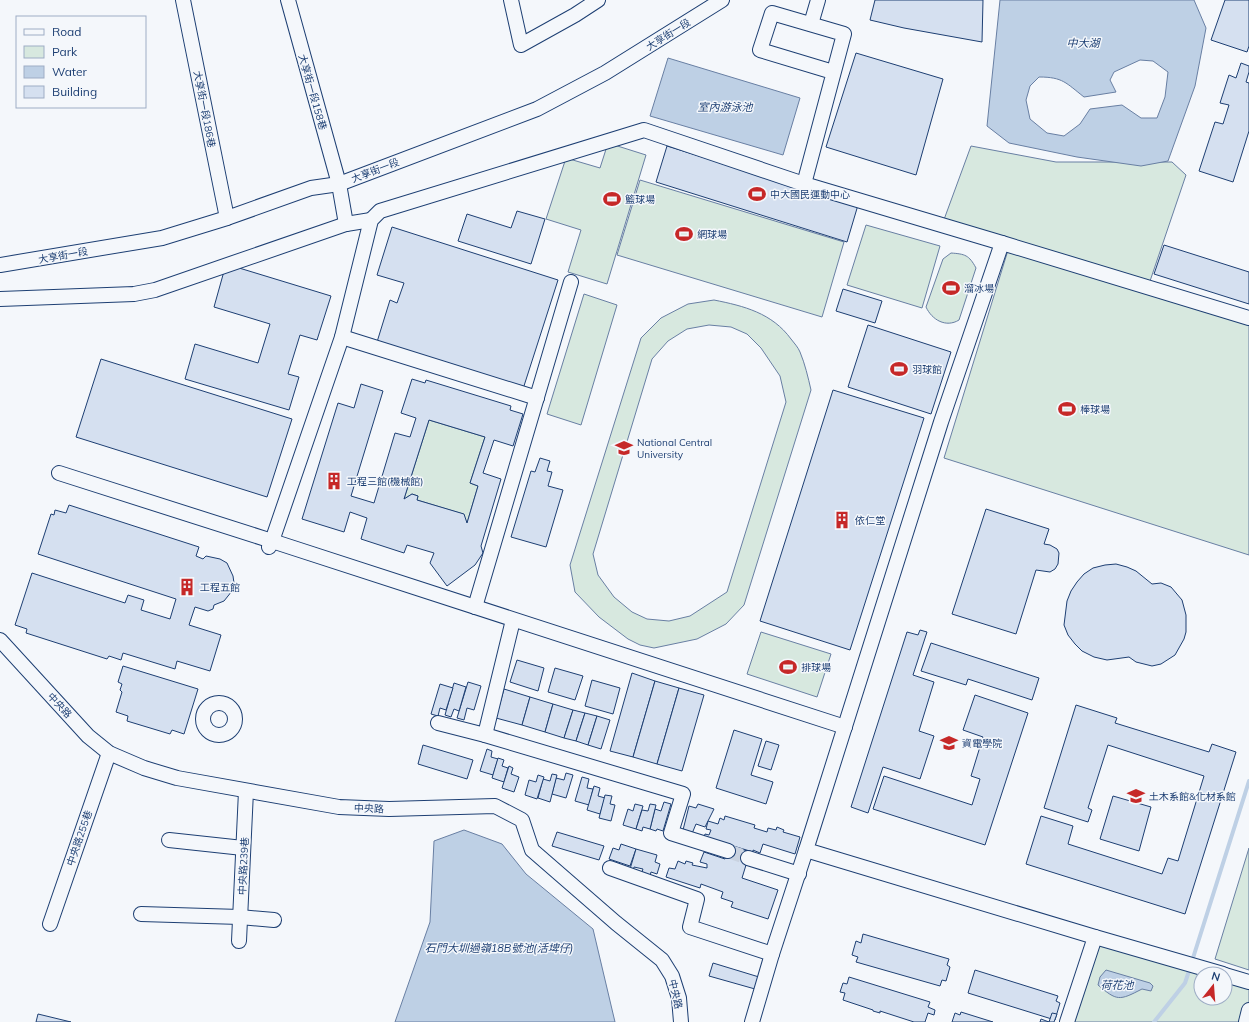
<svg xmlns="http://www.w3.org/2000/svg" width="1249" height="1022" font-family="Mulish,'Noto Sans TC',sans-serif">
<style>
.green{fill:#d7e8df;stroke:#687fa3;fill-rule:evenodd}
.water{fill:#bed0e5;stroke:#687fa3;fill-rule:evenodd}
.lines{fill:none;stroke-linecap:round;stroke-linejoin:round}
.stream{stroke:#bed0e5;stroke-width:4}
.building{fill:#d5e0f0;stroke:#1d3f73;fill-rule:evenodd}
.minor-tunnel{stroke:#c9d2e0;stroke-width:14;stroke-dasharray:14 7;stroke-linecap:butt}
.minor-casing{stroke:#1d3f73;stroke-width:16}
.minor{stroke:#f4f7fb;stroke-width:14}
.labels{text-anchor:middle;stroke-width:3;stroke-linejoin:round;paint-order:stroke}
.street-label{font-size:10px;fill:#1d3f73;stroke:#f4f7fb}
.poi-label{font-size:10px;fill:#1d3f73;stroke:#f4f7fb;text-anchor:start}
.water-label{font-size:11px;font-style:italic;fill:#1d3f73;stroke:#f4f7fb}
</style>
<rect width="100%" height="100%" fill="#f4f7fb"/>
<g class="green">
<polygon points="608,143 646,155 607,284 568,272 581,230 546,219 566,158 600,168"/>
<polygon points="971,146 1056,162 1172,162 1186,175 1148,287 942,225"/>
<polygon points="640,180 844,242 822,317 617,255"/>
<polygon points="866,225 940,246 922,308 847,285"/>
<polygon points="1009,247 1249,322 1249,555 944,458"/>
<path d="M951,253C965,254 969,255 976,268L959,320C946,328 932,320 926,307L943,259Z"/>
<polygon points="584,294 617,305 581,425 547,414"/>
<path d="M714,300C744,306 772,313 791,339C794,343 798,347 800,352C805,364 808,377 811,390L744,605L726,624L697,639L654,648L640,645L628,639L599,617L575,592L570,565L641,338L661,318L688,304ZM709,325L731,327L747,334L761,348L780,376L786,402L727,592L690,616L669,621L647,619L632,612L614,597L598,575L593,554L652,359L668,341L687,329Z"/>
<polygon points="429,420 485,437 470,483 478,486 467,523 463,514 417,500 418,496 412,494 404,499"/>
<polygon points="761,632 831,654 817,697 747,674"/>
<polygon points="1249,848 1249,970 1215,959"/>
<polygon points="1095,937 1201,974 1201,998 1225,998 1225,976 1249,983 1249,1022 1066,1022"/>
</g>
<g class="water">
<path d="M1000,0H1194L1206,28L1195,86L1168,161L1141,166L1077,157L1009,143L987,126ZM1140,60L1153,61L1168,72L1165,97L1157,118H1141L1122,105L1090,109L1080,124L1064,136L1047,133L1030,119L1026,100L1030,86L1039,77C1063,77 1066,83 1084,97L1116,92L1110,80L1114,72Z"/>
<polygon points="668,58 800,98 783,155 650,116"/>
<polygon points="464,830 502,844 526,874 593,929 615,1022 395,1022 430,922 434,841"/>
<path d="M1106,970L1150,983L1153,986L1151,991L1142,989C1119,1001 1117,1001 1098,985L1100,977Z"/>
</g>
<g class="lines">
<g class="stream">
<polyline points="1193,958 1249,781"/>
<polyline points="1154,1022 1185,983 1189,971"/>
</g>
</g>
<g class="building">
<polygon points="875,0 983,0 982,42 904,28 870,20"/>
<polygon points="1225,0 1249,0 1249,46 1247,52 1211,40"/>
<polygon points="856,53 943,79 916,175 826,147"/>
<polygon points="1241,63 1249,66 1249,72 1246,82 1249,83 1249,131 1233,182 1199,171 1215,122 1223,124 1229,105 1220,103 1229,75 1236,78"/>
<polygon points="667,146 858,205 847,242 656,182"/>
<polygon points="517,211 545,219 531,264 458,241 467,214 511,228"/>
<polygon points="392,227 558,280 523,389 377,342 390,300 397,303 404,283 377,275"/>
<polygon points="1164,245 1249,272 1249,304 1154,274"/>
<polygon points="226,264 331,296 317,340 300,335 288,374 299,377 289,410 185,379 195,344 258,363 270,324 214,307"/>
<polygon points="843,289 882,301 875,323 836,311"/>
<polygon points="868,325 951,352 931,414 848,387"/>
<polygon points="101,359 292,419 267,497 76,437"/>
<path d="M412,379L425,383L426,380L511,406L510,410L523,414L513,446L494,440L483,473L501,479L481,546L483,553L475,565L447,586L430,563L434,553L407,545L404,553L361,539L367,518L350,512L344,532L302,519L338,403L354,408L361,384L383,391L351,496L374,503L395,433L410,437L416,418L401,413ZM429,420L485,437L470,483L478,486L467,523L464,514L417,500L418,496L412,494L404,499Z"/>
<polygon points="833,390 924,418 850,650 760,621"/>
<polygon points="540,458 550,461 547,471 552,472 548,486 563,490 546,547 511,537 531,471 535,472"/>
<polygon points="69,505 199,547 196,556 203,559 206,556 220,559 227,563 233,576 234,583 232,591 224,601 214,605 213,609 208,611 195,607 189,625 221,635 210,671 177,661 175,669 123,653 121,660 109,656 107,659 26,633 27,629 15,625 32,573 125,603 128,595 144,600 141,610 170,619 176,599 38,554 51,514 54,515 55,510 66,513"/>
<polygon points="986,509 1049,529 1044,544 1050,545 1057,549 1059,553 1058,564 1055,569 1050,572 1036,570 1016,634 952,614"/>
<polygon points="1116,564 1127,567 1136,571 1152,584 1161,583 1171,587 1182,600 1186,615 1186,632 1184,639 1175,655 1161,664 1152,666 1136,662 1129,657 1107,660 1094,657 1082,651 1075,644 1068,635 1064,625 1067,601 1071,591 1077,582 1084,574 1093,568 1105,565"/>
<polygon points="920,630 927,632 913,675 934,682 919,731 934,736 920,779 883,767 868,813 851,807 907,632 918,635"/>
<polygon points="931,643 1039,678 1032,700 968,679 966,685 921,671"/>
<polygon points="517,660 544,668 538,691 510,682"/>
<polygon points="123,666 198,689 184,734 172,730 170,734 127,721 128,716 116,712 122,692 120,690 122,684 118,682"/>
<polygon points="555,668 583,676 575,700 548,692"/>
<polygon points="632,673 655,681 633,757 610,751"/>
<polygon points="592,680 620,688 613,714 585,706"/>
<polygon points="655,681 679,688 657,764 633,757"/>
<polygon points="468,682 481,686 474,710 467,708 464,720 457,718"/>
<polygon points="454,683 466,687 459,711 454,709 451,717 445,715"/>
<polygon points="440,684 453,688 446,710 440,708 438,716 431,714"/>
<polygon points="679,688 704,695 682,771 657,764"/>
<polygon points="504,689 530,697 522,725 496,718"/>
<polygon points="975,695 1028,713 985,845 873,809 884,776 972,805 980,779 971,776 983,737 963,730"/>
<polygon points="530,697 553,704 545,732 522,725"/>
<polygon points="553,704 573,710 564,738 545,732"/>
<polygon points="1076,705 1117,718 1115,723 1209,752 1212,744 1236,752 1185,914 1026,864 1041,816 1073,826 1068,844 1162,874 1168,858 1178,861 1204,776 1108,745 1088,808 1092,810 1088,822 1044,808"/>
<polygon points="573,710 585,713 576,741 564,738"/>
<polygon points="585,713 597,716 588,745 576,741"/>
<polygon points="597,716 610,720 601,749 588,745"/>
<polygon points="734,730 762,739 751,775 773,782 766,804 716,788"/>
<polygon points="766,741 779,745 771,770 758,766"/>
<polygon points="423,745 473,760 467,779 418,764"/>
<polygon points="487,749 492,751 491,757 498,759 493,775 480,771"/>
<polygon points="498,758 504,760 502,766 508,768 504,782 492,778"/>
<polygon points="509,766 513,768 511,774 519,777 514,792 502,788"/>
<polygon points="566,773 573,775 566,798 552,794 556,778 564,780"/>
<polygon points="552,774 557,775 550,802 538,798 543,779 550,781"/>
<polygon points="538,775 544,777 537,799 525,795 529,780 536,782"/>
<polygon points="582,777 589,779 587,788 593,789 589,805 575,801"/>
<polygon points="594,786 600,788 598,796 605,798 600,814 587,810"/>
<polygon points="605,795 612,796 610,804 615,805 611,821 599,818"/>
<polygon points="1113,796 1151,807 1139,851 1100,839"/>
<polygon points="664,802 671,804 663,831 657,829 656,831 650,829 655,809 661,811"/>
<polygon points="635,804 643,806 636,829 623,825 628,809 633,811"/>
<polygon points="650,804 656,805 650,829 643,827 642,831 636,829 642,810 648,811"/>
<polygon points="698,804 714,809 705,827 696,824 691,836 682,834 689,806 696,808"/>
<polygon points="725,816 755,825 754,828 767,832 768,828 776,830 777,827 784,830 783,832 800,837 795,854 763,844 760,853 753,850 753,852 704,837 705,834 709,835 711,830 706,829 708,821 718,824 720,818 724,820"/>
<polygon points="557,832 604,846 599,860 552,846"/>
<polygon points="621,844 636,849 630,866 609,859 613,848 619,850"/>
<polygon points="730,845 750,852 742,878 778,890 768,919 731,907 733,902 721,898 723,892 701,884 700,888 666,877 669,868 675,869 678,861 685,864 686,861 693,863 692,865 707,868 707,864 700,862 704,852 725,859"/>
<polygon points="636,849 657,855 655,862 660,864 657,874 651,872 649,880 640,877 643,869 634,867 633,871 630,869"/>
<polygon points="863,934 949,959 947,965 950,967 946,981 942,980 940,986 856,962 858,957 852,955 856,941 861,943"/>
<polygon points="713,963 759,977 755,989 709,976"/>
<polygon points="975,970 1058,996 1056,1001 1060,1003 1055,1020 968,993"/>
<polygon points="849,977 930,1002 928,1007 935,1010 934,1015 928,1013 925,1022 914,1022 880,1011 880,1013 873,1011 873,1010 843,1000 845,993 840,992 843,983 847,984"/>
<polygon points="961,1012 993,1022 952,1022 955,1013 960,1015"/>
<polygon points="1052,1013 1057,1014 1054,1022 1040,1022 1041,1019 1049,1022"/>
<polygon points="38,1014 71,1022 36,1022"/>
</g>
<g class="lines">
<polyline class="minor-tunnel" points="728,851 748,858"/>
<g class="minor-casing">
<g id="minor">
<polyline points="183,0 227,218"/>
<polyline points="288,0 339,184 346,224"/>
<polyline points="511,0 521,45 575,15 598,0"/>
<polyline points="811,24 818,0"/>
<polyline points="804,184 844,34 772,13 760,50 833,72"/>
<polyline points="0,265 162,238 227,218 311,188 339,184 537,109 605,73 722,0"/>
<polyline points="0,299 134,294 155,290 346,224 371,220"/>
<polyline points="342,337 537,398"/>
<polyline points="59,473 272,541 269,547"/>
<polyline points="475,607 571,282"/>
<polyline points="0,640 88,736 109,753 144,768 177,778 339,807 389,809 495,806 522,820 532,850 616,923 662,960 672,976 679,998 681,1022"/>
<circle cx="219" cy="719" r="16"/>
<polyline points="438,723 485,735 513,620"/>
<polyline points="845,727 272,541 342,337 371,220 380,211 644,130 804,184 1002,243"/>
<polyline points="485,735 683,794 671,833 728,851"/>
<polyline points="169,840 243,848"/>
<polyline points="748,858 799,874"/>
<polyline points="610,868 697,899 690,927 772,954"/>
<polyline points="141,914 240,917 274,920"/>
<polyline points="50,924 109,753"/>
<polyline points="239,941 246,791"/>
<polyline points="1223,974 1095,937 806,850 941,422 1002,243 1249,318"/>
<polyline points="1225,975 1249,982"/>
<polyline points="752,1022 772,954 806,850"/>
<polyline points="1067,1022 1095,937"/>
<polyline points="1246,1022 1249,1010"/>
</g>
</g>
<use href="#minor" class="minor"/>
</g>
<defs>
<g id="stadium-bare" transform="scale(1.38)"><path d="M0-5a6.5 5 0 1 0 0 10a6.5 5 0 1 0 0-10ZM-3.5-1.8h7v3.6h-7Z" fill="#c62828" stroke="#f4f7fb" stroke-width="2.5" paint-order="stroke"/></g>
<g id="university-bare" transform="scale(1.38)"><path d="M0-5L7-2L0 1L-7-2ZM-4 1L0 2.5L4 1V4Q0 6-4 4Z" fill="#c62828" stroke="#f4f7fb" stroke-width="2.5" paint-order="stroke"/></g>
<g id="building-bare" transform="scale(1.38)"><path d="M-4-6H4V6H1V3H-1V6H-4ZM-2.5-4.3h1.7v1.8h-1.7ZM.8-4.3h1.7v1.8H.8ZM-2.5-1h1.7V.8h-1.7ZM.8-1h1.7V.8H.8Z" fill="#c62828" stroke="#f4f7fb" stroke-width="2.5" paint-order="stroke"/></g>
</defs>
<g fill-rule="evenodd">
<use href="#stadium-bare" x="757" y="194"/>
<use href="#stadium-bare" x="612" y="199"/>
<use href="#stadium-bare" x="684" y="234"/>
<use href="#stadium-bare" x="951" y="288"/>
<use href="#stadium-bare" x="899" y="369"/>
<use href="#stadium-bare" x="1067" y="409"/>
<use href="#university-bare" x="624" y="448"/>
<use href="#building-bare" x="334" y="481"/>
<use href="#building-bare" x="842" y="520"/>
<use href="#building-bare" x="187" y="587"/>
<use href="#stadium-bare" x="788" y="667"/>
<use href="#university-bare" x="949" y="743"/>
<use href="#university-bare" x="1136" y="796"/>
</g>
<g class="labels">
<g class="street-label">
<text transform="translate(668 34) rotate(-32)" y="4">大享街一段</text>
<text transform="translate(313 92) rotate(74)" y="4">大享街一段158巷</text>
<text transform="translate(205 109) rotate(79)" y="4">大享街一段186巷</text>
<text transform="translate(375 170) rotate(-21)" y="4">大享街一段</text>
<text transform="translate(63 255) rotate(-10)" y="4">大享街一段</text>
<text transform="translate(60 705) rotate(47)" y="4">中央路</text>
<text transform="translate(369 808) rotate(2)" y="4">中央路</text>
<text transform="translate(79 838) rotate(-71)" y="4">中央路255巷</text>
<text transform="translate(243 866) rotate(-87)" y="4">中央路239巷</text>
<text transform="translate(676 994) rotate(77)" y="4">中央路</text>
</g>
<g class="poi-label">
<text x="770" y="198">中大國民運動中心</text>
<text x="625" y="203">籃球場</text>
<text x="697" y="238">網球場</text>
<text x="964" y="292">溜冰場</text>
<text x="912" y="373">羽球館</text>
<text x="1080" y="413">棒球場</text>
<text x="637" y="446">National Central<tspan x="637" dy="12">University</tspan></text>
<text x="347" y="485">工程三館(機械館)</text>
<text x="855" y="524">依仁堂</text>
<text x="200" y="591">工程五館</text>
<text x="801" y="671">排球場</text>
<text x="962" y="747">資電學院</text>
<text x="1149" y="800">土木系館&amp;化材系館</text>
</g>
<g class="water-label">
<text x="1083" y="47">中大湖</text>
<text x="725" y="111">室內游泳池</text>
<text x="499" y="952">石門大圳過嶺18B號池(活埤仔)</text>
<text x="1117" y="989">荷花池</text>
</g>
</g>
<rect x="16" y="16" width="130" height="92" fill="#f4f7fb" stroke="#9eadc5"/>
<rect x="24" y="29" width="20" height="6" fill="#f4f7fb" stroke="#9eadc5"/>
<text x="52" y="36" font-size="12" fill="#1d3f73">Road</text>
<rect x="24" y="46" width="20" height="12" fill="#d7e8df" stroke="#9eadc5"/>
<text x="52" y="56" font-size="12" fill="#1d3f73">Park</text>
<rect x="24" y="66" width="20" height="12" fill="#bed0e5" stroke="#9eadc5"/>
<text x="52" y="76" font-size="12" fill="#1d3f73">Water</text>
<rect x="24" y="86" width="20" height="12" fill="#d5e0f0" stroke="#9eadc5"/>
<text x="52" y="96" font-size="12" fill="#1d3f73">Building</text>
<g transform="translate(1213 986) rotate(17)"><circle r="19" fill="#f4f7fb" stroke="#9eadc5"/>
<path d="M0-3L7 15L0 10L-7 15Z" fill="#c62828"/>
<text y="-6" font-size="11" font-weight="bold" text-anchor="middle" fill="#1d3f73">N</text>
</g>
</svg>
